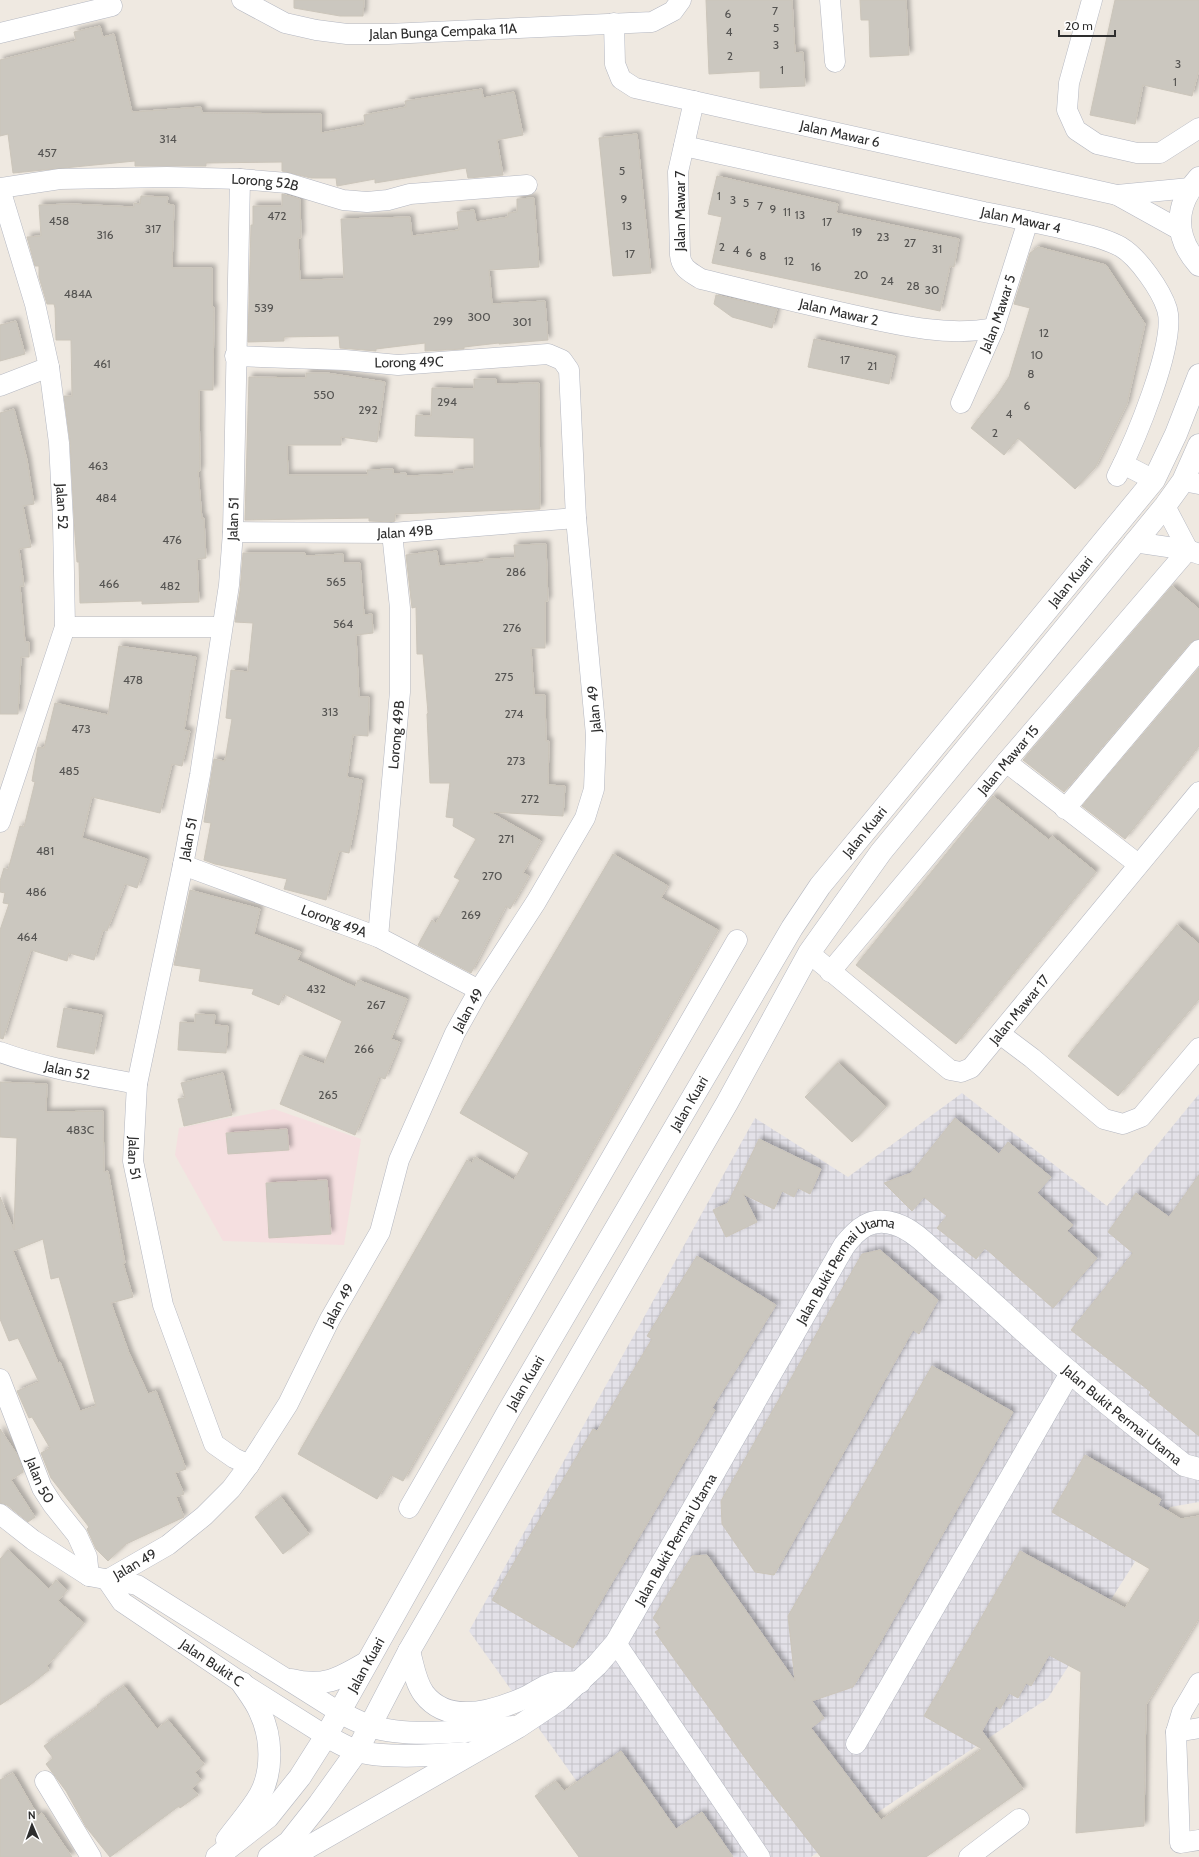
<svg xmlns="http://www.w3.org/2000/svg" width="1199" height="1857" font-family="Cabin,sans-serif">
<style>
.industrial{fill:url(#industrial-grid)}
.medical{fill:#f5dfe0}
.building{fill:#cbc7bf;stroke:#cbc5ba;fill-rule:evenodd;filter:url(#shadow)}
.lines{fill:none;stroke-linecap:round;stroke-linejoin:round}
.street-casing{stroke:#b4b7c1;stroke-width:21}
.secondary-casing{stroke:#b4b7c1;stroke-width:23}
.street{stroke:#fff;stroke-width:20}
.secondary{stroke:#fff;stroke-width:22}
.labels{text-anchor:middle;stroke-width:3;stroke-linejoin:round;paint-order:stroke}
.number-label{font-size:12px;fill:#555452}
.street-label{font-size:14px;fill:#2e2e2e;stroke:#fff}
</style>
<defs>
<pattern id="industrial-grid" width="8" height="8" patternUnits="userSpaceOnUse"><rect width="8" height="8" fill="#e3e1e8"/><path d="M0 4h8M4 0v8" fill="none" stroke="#c3c1c7"/></pattern>
<filter id="shadow"><feDropShadow dx="3.5" dy="-3.5" stdDeviation="2" flood-color="#0004"/></filter>
</defs>
<rect width="100%" height="100%" fill="#efe9e1"/>
<polygon class="industrial" points="962,1093 1107,1206 1199,1094 1199,1502 1170,1507 1048,1698 811,1857 631,1857 469,1631 755,1118 848,1177"/>
<polygon class="medical" points="274,1109 361,1139 344,1245 223,1241 175,1155 179,1128"/>
<g class="building">
<polygon points="294,0 364,0 363,16 340,16 294,8"/>
<polygon points="706,0 792,0 795,53 803,52 805,86 760,88 760,71 709,74"/>
<polygon points="860,0 906,0 909,55 870,57 869,20 861,20"/>
<polygon points="1115,0 1199,0 1199,69 1192,96 1143,85 1135,124 1090,115"/>
<polygon points="100,26 103,37 114,34 132,112 201,107 202,113 321,114 321,133 365,125 364,115 406,107 405,101 482,89 483,98 514,92 523,135 497,140 503,175 468,178 466,168 375,183 375,179 337,186 336,178 311,178 282,171 282,162 206,163 206,166 135,166 135,161 13,173 8,134 0,136 0,60 76,41 74,32"/>
<polygon points="637,134 651,273 613,276 599,138"/>
<polygon points="717,176 838,204 836,213 959,239 954,267 950,266 940,311 712,263 722,217 708,214"/>
<polygon points="282,194 300,199 301,238 298,238 300,280 344,279 341,219 410,217 412,236 459,230 457,212 474,210 476,222 508,217 508,213 517,212 517,199 534,198 539,267 489,270 492,304 545,301 548,340 499,344 499,343 464,347 464,349 425,351 425,343 376,349 376,351 340,348 339,336 284,337 284,341 248,342 251,225 253,225 253,206 282,206"/>
<polygon points="141,196 168,197 167,204 174,205 172,268 212,268 212,307 214,307 213,390 199,390 200,471 198,471 202,519 204,518 206,558 197,559 199,602 142,604 142,601 80,603 79,562 77,562 75,535 70,442 64,396 72,396 71,340 56,340 55,308 54,304 47,304 39,277 39,266 35,266 27,237 41,236 39,205 72,204 134,207 134,203 140,204"/>
<polygon points="1038,247 1106,265 1145,324 1127,404 1095,468 1075,489 1018,438 1004,455 971,428 998,394 1009,377 1030,308 1014,304 1030,253"/>
<polygon points="716,295 777,309 772,328 732,317 714,304"/>
<polygon points="16,321 25,354 0,361 0,325"/>
<polygon points="814,339 895,356 889,384 808,367"/>
<polygon points="306,373 327,373 385,382 377,442 341,437 341,445 287,445 288,475 368,475 367,470 393,469 393,474 406,473 406,476 454,474 454,470 474,469 474,438 415,436 416,415 431,416 432,388 474,389 474,379 496,379 496,384 539,383 540,509 395,514 395,521 392,522 369,521 369,518 245,520 249,377 306,378"/>
<polygon points="14,409 27,460 34,504 23,506 31,547 19,549 24,586 20,586 25,642 29,642 29,657 21,657 18,714 0,714 0,413"/>
<polygon points="546,544 548,601 545,601 545,648 531,648 534,695 545,695 546,741 549,741 548,785 565,786 563,816 490,812 541,841 523,873 529,876 510,909 506,906 471,973 418,945 432,920 436,923 460,880 454,877 476,839 453,826 454,818 446,817 450,783 430,783 427,714 428,713 423,654 417,654 416,607 412,608 406,555 437,551 439,566 484,562 484,559 515,558 514,545"/>
<polygon points="243,553 305,553 305,556 343,554 343,563 360,563 364,615 372,614 373,633 356,635 359,697 369,697 368,736 353,735 347,777 362,780 357,813 349,853 339,851 326,900 284,889 287,879 215,864 204,860 211,823 204,822 214,759 225,761 232,719 226,718 231,670 248,672 253,623 235,622 240,591"/>
<polygon points="1172,586 1199,609 1199,639 1190,643 1064,792 1023,760"/>
<polygon points="119,646 196,657 184,730 190,731 182,766 172,764 160,813 92,797 82,838 147,859 137,888 125,884 107,931 103,930 94,960 69,953 67,961 31,950 3,1039 0,1038 0,930 9,904 3,903 5,893 0,892 0,881 4,868 8,870 20,826 24,827 35,782 32,781 38,747 44,748 55,703 108,715"/>
<polygon points="1199,668 1199,746 1125,839 1082,806"/>
<polygon points="993,796 1049,840 1052,836 1096,872 956,1044 856,965"/>
<polygon points="613,854 668,886 661,898 718,930 403,1481 391,1475 377,1499 298,1454 467,1160 472,1163 475,1157 514,1180 529,1153 460,1113"/>
<polygon points="190,890 260,909 254,934 301,952 297,960 355,987 358,980 407,999 391,1039 400,1042 385,1079 379,1077 355,1135 280,1104 300,1055 324,1064 342,1021 284,994 279,1005 252,994 254,989 199,981 201,969 174,965"/>
<polygon points="1177,925 1199,944 1199,999 1118,1096 1068,1056"/>
<polygon points="64,1008 102,1015 94,1054 57,1047"/>
<polygon points="195,1014 215,1015 214,1025 228,1026 226,1053 178,1050 180,1022 195,1023"/>
<polygon points="838,1063 886,1107 852,1142 805,1097"/>
<polygon points="223,1073 232,1115 184,1126 178,1099 185,1098 181,1083"/>
<path d="M0,1082L47,1084L46,1112L103,1111L104,1172L108,1171L125,1263H123L133,1297L111,1303L129,1353L148,1394L156,1391L186,1469L175,1473L184,1494L176,1497L184,1517L126,1544L108,1561L96,1549L87,1529L89,1527L51,1478L41,1453L50,1448L32,1417L29,1418L17,1391L39,1382L18,1338L9,1341L0,1319V1197L14,1230L17,1138L0,1137ZM43,1239L51,1279L59,1277L96,1406L80,1411L60,1362L58,1363L13,1251Z"/>
<polygon points="955,1118 999,1154 1008,1142 1051,1177 1037,1193 1073,1225 1067,1231 1097,1258 1053,1308 985,1248 976,1259 937,1228 947,1216 924,1197 912,1211 884,1183 911,1173"/>
<polygon points="287,1129 289,1150 228,1154 226,1133"/>
<polygon points="759,1139 821,1169 810,1194 798,1188 794,1197 782,1191 774,1209 743,1194 757,1222 726,1237 713,1210 728,1203"/>
<polygon points="1199,1175 1199,1436 1149,1395 1151,1392 1071,1330 1133,1253 1108,1232 1136,1193 1169,1217"/>
<polygon points="327,1180 331,1234 269,1238 266,1183"/>
<polygon points="880,1250 938,1300 919,1334 913,1330 774,1575 755,1572 722,1524 721,1501 862,1254"/>
<polygon points="697,1256 776,1305 712,1408 715,1410 573,1648 492,1600 593,1429 597,1431 652,1339 647,1336"/>
<polygon points="932,1366 1013,1412 874,1653 853,1687 812,1701 824,1718 811,1728 881,1820 982,1749 924,1716 1020,1551 1125,1608 1150,1569 1052,1512 1085,1455 1161,1499 1158,1505 1181,1519 1199,1516 1199,1618 1146,1705 1144,1826 1076,1833 1081,1672 1049,1655 1031,1686 1026,1683 1018,1698 1009,1693 1000,1709 996,1706 982,1731 1023,1789 926,1857 821,1857 753,1769 655,1632 661,1628 653,1618 692,1556 707,1555 795,1681 788,1616"/>
<polygon points="0,1429 18,1456 23,1472 11,1480 35,1517 28,1522 7,1505 0,1503"/>
<polygon points="281,1497 309,1534 283,1554 255,1517"/>
<polygon points="8,1550 49,1589 56,1580 67,1590 58,1601 84,1623 47,1666 49,1670 30,1685 0,1705 0,1559"/>
<polygon points="124,1686 157,1729 168,1720 204,1764 195,1772 201,1780 192,1788 198,1795 180,1808 179,1806 110,1857 86,1827 66,1791 46,1764 53,1758 44,1746 98,1707 97,1705"/>
<polygon points="621,1751 676,1829 702,1812 733,1857 579,1857 535,1796 556,1781 564,1791"/>
<polygon points="13,1773 38,1816 42,1813 72,1857 0,1857 0,1780"/>
</g>
<g class="lines">
<g class="street-casing">
<g id="street">
<path id="s1" d="M242,0L285,23L316,30L347,34H388L652,22L673,11L681,0"/>
<polyline points="830,0 835,62"/>
<polyline points="1092,0 1069,83 1067,110 1076,130 1097,144 1137,153 1160,153 1199,128"/>
<path id="s2" d="M614,23L615,64L621,79L635,88L1117,195L1180,230"/>
<polyline points="0,33 112,6"/>
<path id="s3" d="M694,101L678,172L680,255C681,268 690,272 701,279C751,291 802,304 853,315C898,325 948,337 994,328"/>
<path id="s4" d="M684,146C784,168 884,190 984,212C1011,217 1037,223 1064,229C1083,234 1103,237 1121,247C1138,257 1161,290 1167,309C1177,343 1134,443 1117,476"/>
<path id="s5" d="M240,179L233,532L229,585L200,775L183,865L137,1084L133,1161L163,1305L214,1444L234,1458L249,1465"/>
<path id="s6" d="M0,188L60,179L167,177L240,179L287,183L343,200L367,202L388,200L410,194L527,185"/>
<path id="s7" d="M0,189L35,304L49,367L59,443L63,520L65,627L0,822"/>
<polyline points="1117,195 1190,188"/>
<polyline points="0,386 49,367"/>
<path id="s8" d="M961,403L994,328L1028,221"/>
<polyline points="1123,464 1154,480"/>
<polyline points="1183,481 1199,484"/>
<polyline points="1165,506 1188,550"/>
<path id="s9" d="M233,532L392,533L576,518"/>
<polyline points="1134,542 1188,550 1199,554"/>
<polyline points="65,627 222,627"/>
<polyline points="1006,762 1138,864"/>
<polyline points="1065,809 1199,650"/>
<path id="s10" d="M183,865L378,937L479,990"/>
<path id="s11" d="M378,937L400,692V608L392,533"/>
<path id="s12" d="M809,953L950,1070L961,1072L971,1068L1199,792"/>
<path id="s13" d="M830,972L1006,762L1188,550"/>
<polyline points="1000,1034 1032,1058 1104,1119 1123,1124 1141,1117 1199,1048"/>
<path id="s14" d="M0,1052C44,1068 90,1075 137,1084"/>
<path id="s15" d="M0,1379L42,1488L53,1505L77,1535L87,1557L89,1576"/>
<polyline points="409,1508 737,940"/>
<polyline points="0,1514 33,1540 89,1576 137,1585 339,1712"/>
<path id="s16" d="M107,1580L168,1545L204,1516L231,1489L249,1465L288,1404L330,1319L380,1232L399,1160L455,1033L479,990L536,902L585,818L594,789L596,735L576,518L569,370L562,360L548,354L398,365L345,360L235,356"/>
<path id="s17" d="M107,1580L122,1602L242,1683L326,1736"/>
<polyline points="616,1643 760,1857"/>
<polyline points="1199,1683 1182,1712 1176,1732 1180,1843 1199,1840"/>
<polyline points="1176,1732 1199,1728"/>
<polyline points="856,1744 1070,1373"/>
<polyline points="45,1781 91,1857"/>
<polyline points="969,1857 1019,1819"/>
</g>
</g>
<g class="secondary-casing">
<g id="secondary">
<path d="M1199,178C1174,206 1174,237 1199,265"/>
<path d="M409,1651C413,1665 415,1682 424,1694C448,1725 492,1712 522,1699C533,1695 544,1685 555,1683C563,1682 572,1683 580,1682"/>
<path d="M291,1680C323,1688 339,1679 366,1663"/>
<path d="M339,1712C349,1717 360,1723 370,1726C410,1739 471,1730 513,1727"/>
<path d="M326,1736C336,1741 347,1748 357,1751C386,1759 435,1755 465,1753"/>
<path d="M227,1840C237,1826 251,1811 260,1795C273,1771 272,1737 260,1712C256,1702 248,1692 242,1683"/>
<path id="s18" d="M217,1857L268,1817L300,1777L326,1736L508,1412L792,928L820,886L1154,480L1176,434L1199,375"/>
<polyline points="269,1857 289,1842 319,1804 357,1751 409,1651 727,1103 809,953 881,852 1165,506 1183,481 1199,445"/>
<path id="s19" d="M291,1857L518,1727L560,1699L597,1665L616,1643L844,1246C857,1229 871,1216 895,1224C914,1230 929,1247 944,1260C987,1296 1027,1336 1071,1373C1107,1405 1146,1434 1184,1465L1199,1469"/>
</g>
</g>
<use href="#street" class="street"/>
<use href="#secondary" class="secondary"/>
</g>
<g class="labels">
<g class="number-label">
<text x="775" y="15">7</text>
<text x="728" y="18">6</text>
<text x="776" y="32">5</text>
<text x="729" y="36">4</text>
<text x="776" y="49">3</text>
<text x="730" y="60">2</text>
<text x="1178" y="68">3</text>
<text x="782" y="74">1</text>
<text x="1175" y="86">1</text>
<text x="168" y="143">314</text>
<text x="47" y="157">457</text>
<text x="622" y="175">5</text>
<text x="719" y="200">1</text>
<text x="624" y="203">9</text>
<text x="733" y="204">3</text>
<text x="746" y="207">5</text>
<text x="760" y="210">7</text>
<text x="773" y="213">9</text>
<text x="787" y="216">11</text>
<text x="800" y="219">13</text>
<text x="277" y="220">472</text>
<text x="59" y="225">458</text>
<text x="827" y="226">17</text>
<text x="627" y="230">13</text>
<text x="153" y="233">317</text>
<text x="857" y="236">19</text>
<text x="105" y="239">316</text>
<text x="883" y="241">23</text>
<text x="910" y="247">27</text>
<text x="722" y="251">2</text>
<text x="937" y="253">31</text>
<text x="736" y="254">4</text>
<text x="749" y="257">6</text>
<text x="630" y="258">17</text>
<text x="763" y="260">8</text>
<text x="789" y="265">12</text>
<text x="816" y="271">16</text>
<text x="861" y="279">20</text>
<text x="887" y="285">24</text>
<text x="913" y="290">28</text>
<text x="932" y="294">30</text>
<text x="78" y="298">484A</text>
<text x="264" y="312">539</text>
<text x="479" y="321">300</text>
<text x="443" y="325">299</text>
<text x="522" y="326">301</text>
<text x="1044" y="337">12</text>
<text x="1037" y="359">10</text>
<text x="845" y="364">17</text>
<text x="102" y="368">461</text>
<text x="872" y="370">21</text>
<text x="1031" y="378">8</text>
<text x="324" y="399">550</text>
<text x="447" y="406">294</text>
<text x="1027" y="410">6</text>
<text x="368" y="414">292</text>
<text x="1009" y="418">4</text>
<text x="995" y="437">2</text>
<text x="98" y="470">463</text>
<text x="106" y="502">484</text>
<text x="172" y="544">476</text>
<text x="516" y="576">286</text>
<text x="336" y="586">565</text>
<text x="109" y="588">466</text>
<text x="170" y="590">482</text>
<text x="343" y="628">564</text>
<text x="512" y="632">276</text>
<text x="504" y="681">275</text>
<text x="133" y="684">478</text>
<text x="330" y="716">313</text>
<text x="514" y="718">274</text>
<text x="81" y="733">473</text>
<text x="516" y="765">273</text>
<text x="69" y="775">485</text>
<text x="530" y="803">272</text>
<text x="506" y="843">271</text>
<text x="45" y="855">481</text>
<text x="492" y="880">270</text>
<text x="36" y="896">486</text>
<text x="471" y="919">269</text>
<text x="27" y="941">464</text>
<text x="316" y="993">432</text>
<text x="376" y="1009">267</text>
<text x="364" y="1053">266</text>
<text x="328" y="1099">265</text>
<text x="80" y="1134">483C</text>
</g>
<g class="street-label">
<text dy="5" stroke="none"><textPath href="#s1" startOffset="208">Jalan Bunga Cempaka 11A</textPath></text>
<text dy="5" stroke="none"><textPath href="#s2" startOffset="284">Jalan Mawar 6</textPath></text>
<text dy="5" stroke="none"><textPath href="#s6" startOffset="266">Lorong 52B</textPath></text>
<text transform="translate(680 211) rotate(-90)" y="5">Jalan Mawar 7</text>
<text dy="5" stroke="none"><textPath href="#s4" startOffset="345">Jalan Mawar 4</textPath></text>
<text dy="5" stroke="none"><textPath href="#s3" startOffset="331">Jalan Mawar 2</textPath></text>
<text dy="5" stroke="none"><textPath href="#s8" startOffset="97">Jalan Mawar 5</textPath></text>
<text transform="translate(409 362) rotate(-1)" y="5">Lorong 49C</text>
<text dy="5" stroke="none"><textPath href="#s7" startOffset="325">Jalan 52</textPath></text>
<text transform="translate(233 519) rotate(-88)" y="5">Jalan 51</text>
<text dy="5" stroke="none"><textPath href="#s9" startOffset="172">Jalan 49B</textPath></text>
<text dy="5" stroke="none"><textPath href="#s18" startOffset="1542">Jalan Kuari</textPath></text>
<text transform="translate(594 709) rotate(-95)" y="5">Jalan 49</text>
<text dy="5" stroke="none"><textPath href="#s11" startOffset="203">Lorong 49B</textPath></text>
<text dy="5" stroke="none"><textPath href="#s13" startOffset="277">Jalan Mawar 15</textPath></text>
<text dy="5" stroke="none"><textPath href="#s18" startOffset="1218">Jalan Kuari</textPath></text>
<text transform="translate(188 839) rotate(-79)" y="5">Jalan 51</text>
<text dy="5" stroke="none"><textPath href="#s10" startOffset="161">Lorong 49A</textPath></text>
<text dy="5" stroke="none"><textPath href="#s12" startOffset="281">Jalan Mawar 17</textPath></text>
<text dy="5" stroke="none"><textPath href="#s16" startOffset="692">Jalan 49</textPath></text>
<text dy="5" stroke="none"><textPath href="#s14" startOffset="70">Jalan 52</textPath></text>
<text dy="5" stroke="none"><textPath href="#s18" startOffset="894">Jalan Kuari</textPath></text>
<text dy="5" stroke="none"><textPath href="#s5" startOffset="988">Jalan 51</textPath></text>
<text dy="5" stroke="none"><textPath href="#s19" startOffset="835">Jalan Bukit Permai Utama</textPath></text>
<text dy="5" stroke="none"><textPath href="#s16" startOffset="368">Jalan 49</textPath></text>
<text dy="5" stroke="none"><textPath href="#s18" startOffset="570">Jalan Kuari</textPath></text>
<text dy="5" stroke="none"><textPath href="#s19" startOffset="1207">Jalan Bukit Permai Utama</textPath></text>
<text dy="5" stroke="none"><textPath href="#s15" startOffset="109">Jalan 50</textPath></text>
<text dy="5" stroke="none"><textPath href="#s19" startOffset="511">Jalan Bukit Permai Utama</textPath></text>
<text dy="5" stroke="none"><textPath href="#s16" startOffset="32">Jalan 49</textPath></text>
<text dy="5" stroke="none"><textPath href="#s17" startOffset="135">Jalan Bukit C</textPath></text>
<text dy="5" stroke="none"><textPath href="#s18" startOffset="246">Jalan Kuari</textPath></text>
</g>
</g>
<g transform="translate(32 1825) rotate(358)" stroke="#ffffff" stroke-width="3" paint-order="stroke">
<path d="M0-3L7 15L0 10L-7 15Z" fill="#2e2e2e"/>
<text y="-6" font-size="11" font-weight="bold" text-anchor="middle" fill="#2e2e2e">N</text>
</g>
<path d="M1059 30v6h56v-6" fill="none" stroke="#2e2e2e" stroke-width="2"/>
<text x="1065" y="30" font-size="12" fill="#2e2e2e" stroke="#ffffff" stroke-width="3" paint-order="stroke">20 m</text>
</svg>
